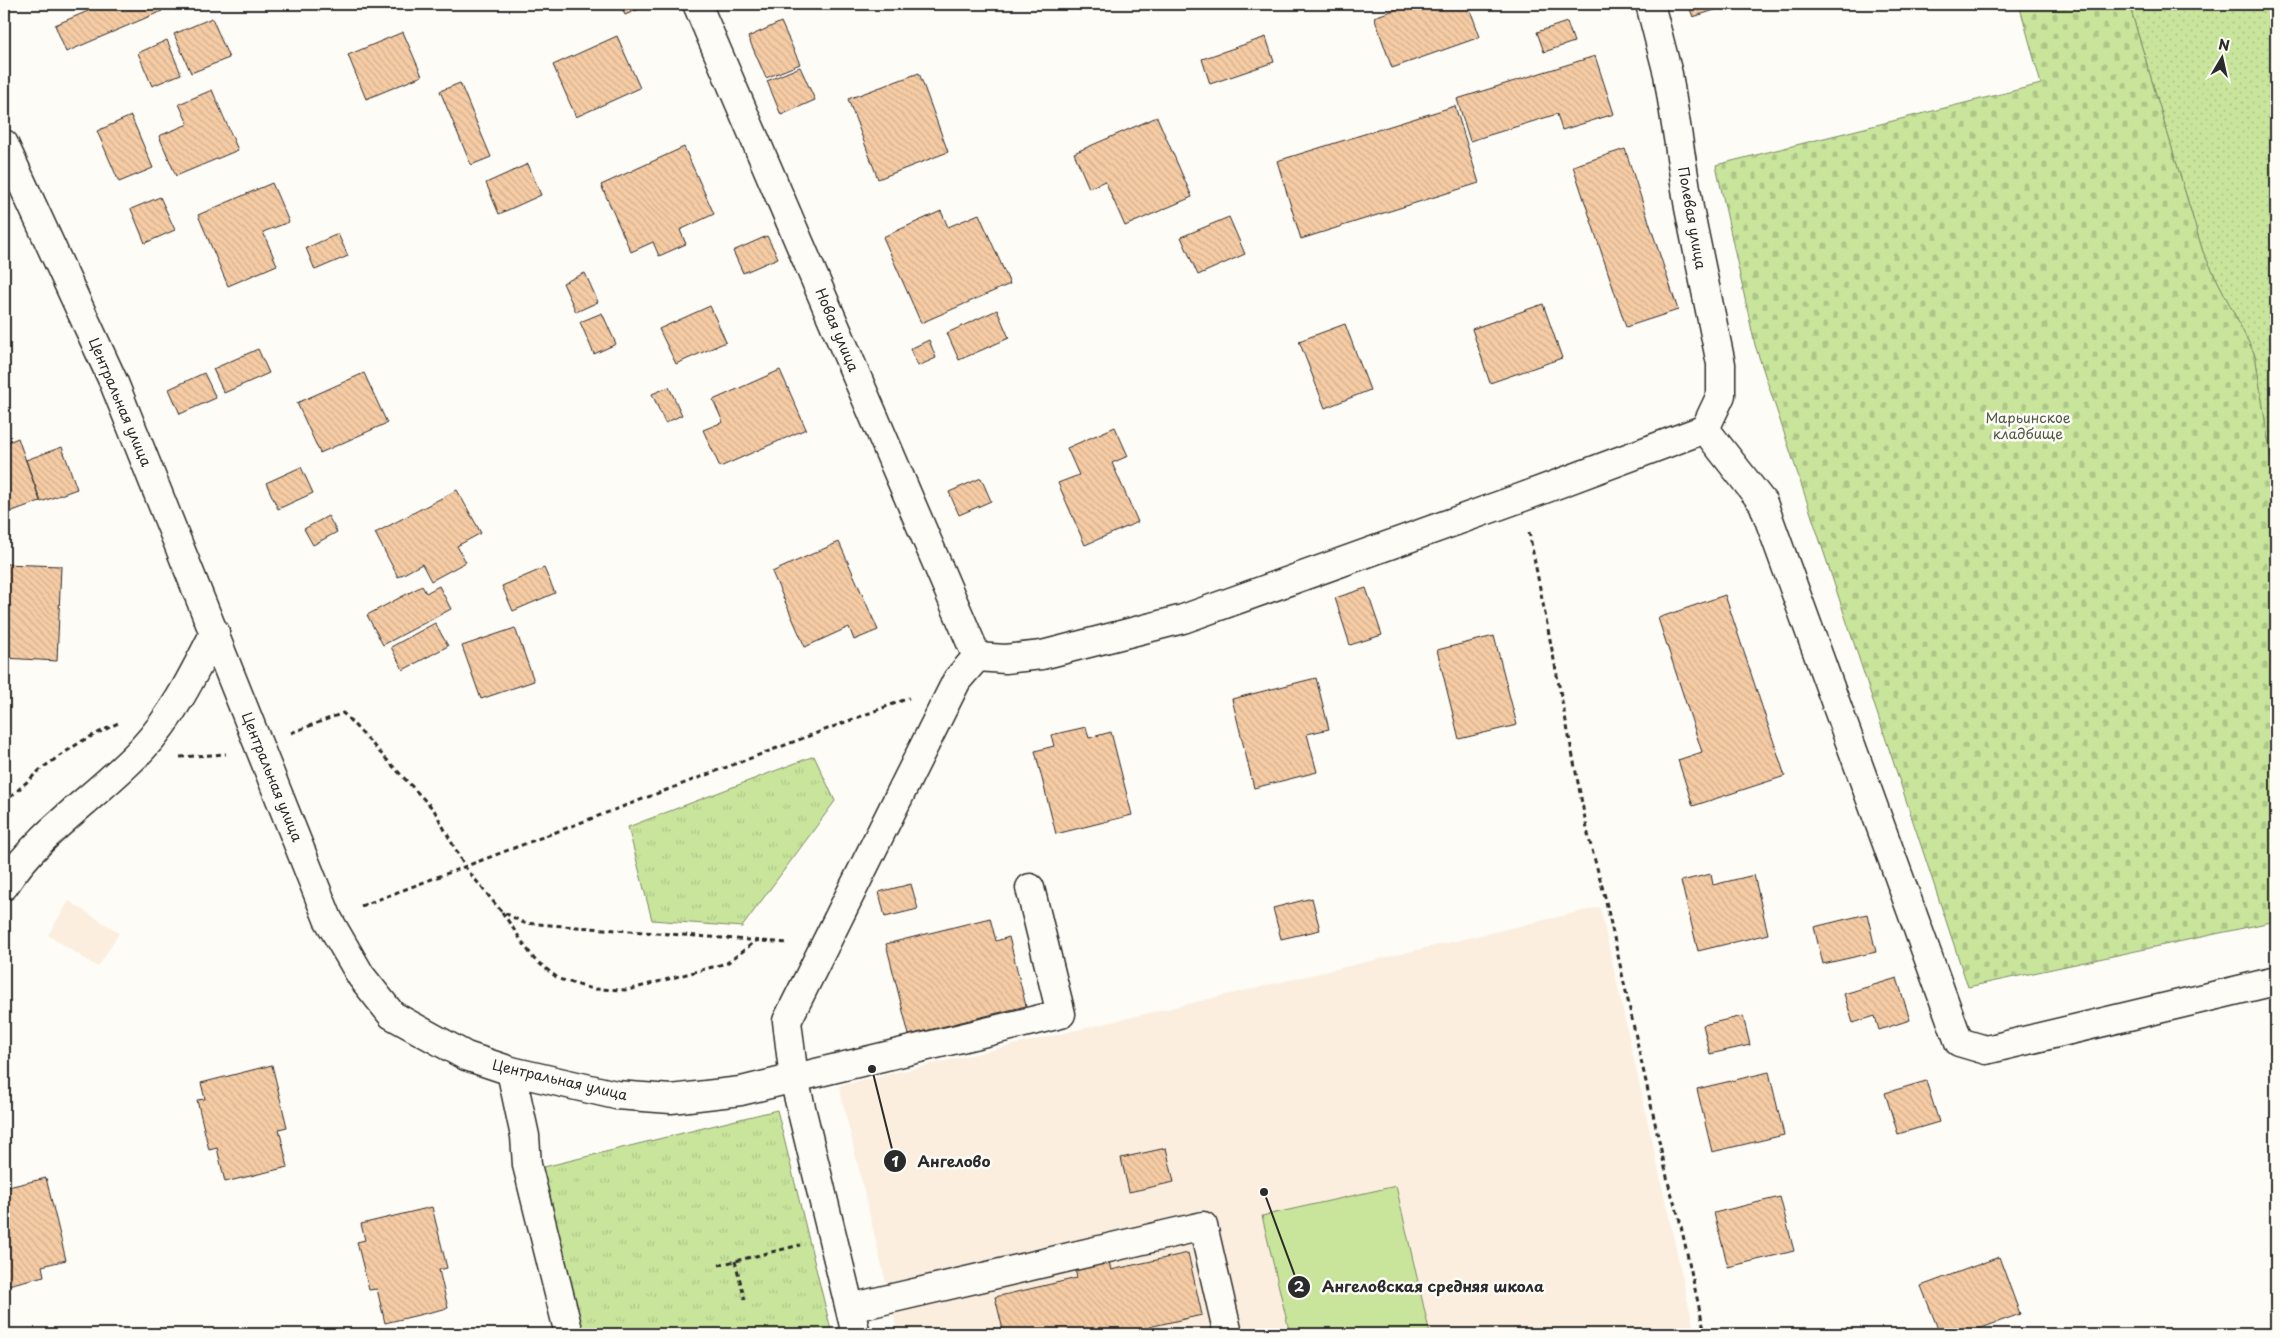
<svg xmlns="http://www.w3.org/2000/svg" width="2280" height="1338" font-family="'Playpen Sans',sans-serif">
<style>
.built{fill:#fbeede}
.grass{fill:url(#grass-dots);stroke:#7a8864}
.cemetery{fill:url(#cemetery-stones);stroke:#7a8864}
.park{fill:url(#park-tufts);stroke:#7a8864}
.pitch{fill:#c9e59c;stroke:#7a8864}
.building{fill:url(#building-back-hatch);stroke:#2b2b2b}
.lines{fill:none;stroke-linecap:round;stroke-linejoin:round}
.minor-casing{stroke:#2b2b2b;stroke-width:31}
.path{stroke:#2b2b2b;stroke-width:3;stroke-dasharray:5 4;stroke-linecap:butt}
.minor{stroke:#fdfcf7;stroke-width:28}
.labels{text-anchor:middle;stroke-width:5;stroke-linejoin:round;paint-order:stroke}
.street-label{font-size:14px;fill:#2b2b2b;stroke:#fdfcf7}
.park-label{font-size:14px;fill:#525a47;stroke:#fdfcf7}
.leader{fill:none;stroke:#2b2b2b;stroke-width:2}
.callout-dot{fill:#2b2b2b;stroke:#fdfcf7;stroke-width:2}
.mark-label{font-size:15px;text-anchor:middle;font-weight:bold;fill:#fff}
.callout-label{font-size:15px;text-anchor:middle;font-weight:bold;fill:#2b2b2b;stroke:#fdfcf7;stroke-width:5;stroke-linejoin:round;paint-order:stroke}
</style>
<defs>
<pattern id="grass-dots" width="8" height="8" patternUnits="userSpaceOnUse" patternTransform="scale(1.25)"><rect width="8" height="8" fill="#c9e59c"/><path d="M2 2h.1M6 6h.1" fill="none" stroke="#adc587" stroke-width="1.8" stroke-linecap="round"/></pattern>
<pattern id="cemetery-stones" width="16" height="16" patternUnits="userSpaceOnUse" patternTransform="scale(1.25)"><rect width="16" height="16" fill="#c9e59c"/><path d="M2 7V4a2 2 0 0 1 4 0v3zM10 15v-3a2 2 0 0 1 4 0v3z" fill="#adc587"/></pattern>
<pattern id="park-tufts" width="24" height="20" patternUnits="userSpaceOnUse" patternTransform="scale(1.25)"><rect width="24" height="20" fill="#c9e59c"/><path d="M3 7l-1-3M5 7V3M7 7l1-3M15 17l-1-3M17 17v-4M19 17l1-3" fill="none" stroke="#adc587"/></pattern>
<pattern id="building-back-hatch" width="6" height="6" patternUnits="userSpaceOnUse" patternTransform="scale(1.25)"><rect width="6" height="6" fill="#f6cca5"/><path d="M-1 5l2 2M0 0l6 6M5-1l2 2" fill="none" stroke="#d3af8e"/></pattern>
</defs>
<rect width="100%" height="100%" fill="#fdfcf7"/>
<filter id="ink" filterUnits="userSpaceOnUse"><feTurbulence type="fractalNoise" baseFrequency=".02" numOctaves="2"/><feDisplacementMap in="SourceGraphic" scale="10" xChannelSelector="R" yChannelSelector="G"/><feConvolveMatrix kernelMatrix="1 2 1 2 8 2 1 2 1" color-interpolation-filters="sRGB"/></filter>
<g filter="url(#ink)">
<g class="built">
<polygon points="69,901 119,933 98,967 48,935"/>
<polygon points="1600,907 1695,1334 898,1334 839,1086"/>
</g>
<polygon class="grass" points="2129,4 2276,4 2276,492 2255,355 2203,252"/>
<polygon class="cemetery" points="2019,4 2129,4 2203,252 2255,355 2276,492 2276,921 1968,987 1755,345 1716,165 2041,84"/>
<g class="park">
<polygon points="814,756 835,801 742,927 652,920 628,827"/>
<polygon points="777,1110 832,1334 580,1334 540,1168"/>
</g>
<polygon class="pitch" points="1396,1186 1430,1334 1290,1334 1262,1216"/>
<g class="building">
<polygon points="85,4 159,4 162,11 66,52 55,25 88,11"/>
<polygon points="620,4 651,4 625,15"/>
<polygon points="1412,4 1468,4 1480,37 1392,68 1374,17"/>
<polygon points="1688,4 1733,4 1693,17"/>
<polygon points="212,18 229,58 191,73 174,34"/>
<polygon points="781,22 800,64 766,78 748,37"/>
<polygon points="1567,22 1574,42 1544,52 1537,32"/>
<polygon points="403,32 422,76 366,99 348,55"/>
<polygon points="617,36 640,88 576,117 553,65"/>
<polygon points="1266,37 1274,62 1210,84 1202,59"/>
<polygon points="167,40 181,74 152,86 138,53"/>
<polygon points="1595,56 1614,114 1562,130 1557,114 1470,141 1457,99"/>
<polygon points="800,67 815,100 781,115 767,81"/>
<polygon points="919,73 948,152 878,179 848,99"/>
<polygon points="460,83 491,157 471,165 440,91"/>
<polygon points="212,90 238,150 176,176 159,136 188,124 179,104"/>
<polygon points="1455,106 1479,183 1301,239 1277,161"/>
<polygon points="131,116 153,168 119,182 97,131"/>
<polygon points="1157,117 1192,197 1125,226 1105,181 1089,188 1074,153"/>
<polygon points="684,147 714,214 680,230 686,244 659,256 653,242 631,252 601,185"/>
<polygon points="1625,149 1678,310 1626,327 1573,166"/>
<polygon points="528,164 541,195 499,214 486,183"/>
<polygon points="272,183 289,222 263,232 277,265 228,286 198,215"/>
<polygon points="160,197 175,230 145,243 131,209"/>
<polygon points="941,211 948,227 979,214 1010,284 921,323 883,237"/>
<polygon points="1229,217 1245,254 1198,275 1181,237"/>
<polygon points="338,234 348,256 315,270 306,248"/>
<polygon points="767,236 778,258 743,273 733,251"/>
<polygon points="585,273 598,302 576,312 563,283"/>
<polygon points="1543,304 1562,358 1490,383 1472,329"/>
<polygon points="710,306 726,342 676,364 659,329"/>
<polygon points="997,310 1009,338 959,360 947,333"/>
<polygon points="602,313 616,344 594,354 580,322"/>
<polygon points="1345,324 1370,390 1325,408 1299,341"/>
<polygon points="929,340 936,358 918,366 910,349"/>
<polygon points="258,349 269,373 224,393 213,369"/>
<polygon points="780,370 806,429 720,467 703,430 723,422 713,400"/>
<polygon points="204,373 216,398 180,414 169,389"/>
<polygon points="364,373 387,423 320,453 297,403"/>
<polygon points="669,387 682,415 665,423 652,394"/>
<polygon points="1115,427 1128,456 1112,463 1138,522 1085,545 1058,483 1079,475 1067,448"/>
<polygon points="18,438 40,501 4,514 4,444"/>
<polygon points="62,447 77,489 41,502 26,460"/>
<polygon points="301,467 313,493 278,509 266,483"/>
<polygon points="981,478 991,501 959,515 949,492"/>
<polygon points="457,490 481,533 457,546 466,562 431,581 422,564 398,577 375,533"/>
<polygon points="328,516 337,532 313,545 304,529"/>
<polygon points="839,542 878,630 854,640 849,627 805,647 772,572"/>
<polygon points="4,564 61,566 57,661 4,658"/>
<polygon points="544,568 555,593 513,611 502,586"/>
<polygon points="422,586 426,593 439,586 451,609 383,645 367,615"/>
<polygon points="1366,588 1382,635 1350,645 1335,598"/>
<polygon points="1725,595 1785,776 1693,806 1678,760 1702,752 1658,618"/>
<polygon points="435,623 448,646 403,670 391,647"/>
<polygon points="515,628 534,681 481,699 462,646"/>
<polygon points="1494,636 1517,725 1459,739 1437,650"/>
<polygon points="1316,678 1329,729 1307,734 1317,772 1254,788 1232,699"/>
<polygon points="1086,727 1089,738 1111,732 1132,815 1056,834 1035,751 1054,746 1051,735"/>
<polygon points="1711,874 1713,885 1754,875 1768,934 1698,951 1681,881"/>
<polygon points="911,884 918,909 885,917 879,892"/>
<polygon points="1312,898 1320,930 1281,939 1273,908"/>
<polygon points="1867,914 1876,952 1823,964 1814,927"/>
<polygon points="990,918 996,941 1009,937 1026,1006 909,1035 886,944"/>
<polygon points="1897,978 1910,1020 1879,1030 1875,1016 1853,1023 1844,994"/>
<polygon points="1743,1016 1750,1045 1710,1054 1703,1025"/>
<polygon points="272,1065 287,1127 279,1129 288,1167 225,1182 217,1148 209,1150 197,1100 205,1099 201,1083"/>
<polygon points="1769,1072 1784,1135 1712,1152 1697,1089"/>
<polygon points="1926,1081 1939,1122 1898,1134 1885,1093"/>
<polygon points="1166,1148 1174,1182 1129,1192 1121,1158"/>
<polygon points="46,1178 66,1260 42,1266 44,1276 4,1286 4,1188"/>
<polygon points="1780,1197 1794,1251 1728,1267 1714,1213"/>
<polygon points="432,1207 447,1268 439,1270 448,1308 385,1323 377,1289 369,1290 357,1242 365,1240 361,1224"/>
<polygon points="1188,1253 1202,1315 1149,1327 1151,1334 1004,1334 995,1297 1077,1278 1074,1264 1108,1257 1111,1270"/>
<polygon points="1999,1257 2020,1314 1965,1334 1940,1334 1921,1286"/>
</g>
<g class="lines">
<g class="minor-casing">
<g id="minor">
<polyline points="697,4 977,657"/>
<polyline points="1650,4 1668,74 1689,208 1721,364 1721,395 1705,429"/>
<polyline points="4,144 114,383 328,919 361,976 392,1015 466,1056 511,1071 616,1095 671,1099 741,1091 1061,1014 1030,888"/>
<polyline points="1705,429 1763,503 1959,1042 1986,1050 2276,981"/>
<polyline points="977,657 1005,659 1042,655 1183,619 1523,497 1705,429"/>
<path d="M4,886C39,831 98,796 142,749C174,715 194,673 215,632"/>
<polyline points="511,1071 525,1136 527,1165 569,1334"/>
<polyline points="850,1308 1203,1226 1228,1334"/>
<polyline points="856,1334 794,1079 787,1021 957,680 977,657"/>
</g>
</g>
<g class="path">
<polyline points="1529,532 1589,839 1605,897 1669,1186 1679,1217 1705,1334"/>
<polyline points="291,733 343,713 434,810 465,867 501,911 524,923 789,943"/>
<polyline points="180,757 226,754"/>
<polyline points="4,803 42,768 82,741 118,723"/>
<polyline points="361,906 909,698"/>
<polyline points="502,912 534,959 559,979 592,989 628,990 727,963 756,941"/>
<polyline points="735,1261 745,1300"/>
<polyline points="719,1265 800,1245"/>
</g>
<use href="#minor" class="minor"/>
</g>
</g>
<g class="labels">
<g class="street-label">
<text transform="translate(1692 218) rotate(80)" y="5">Полевая улица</text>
<text transform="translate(837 330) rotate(67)" y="5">Новая улица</text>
<text transform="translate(120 402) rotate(67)" y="5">Центральная улица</text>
<text transform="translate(272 777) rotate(68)" y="5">Центральная улица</text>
<text transform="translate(560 1080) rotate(13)" y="5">Центральная улица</text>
</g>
<g class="park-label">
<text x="2028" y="423">Марьинское<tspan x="2028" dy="16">кладбище</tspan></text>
</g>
</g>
<path class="leader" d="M872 1069L895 1161M1264 1192L1299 1287"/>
<g class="callout-dot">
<circle cx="872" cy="1069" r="5"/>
<circle cx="1264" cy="1192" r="5"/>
<circle cx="895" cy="1161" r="12"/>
<circle cx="1299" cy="1287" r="12"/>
</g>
<g class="mark-label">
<text x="895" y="1167">1</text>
<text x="1299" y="1292">2</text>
</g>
<g class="callout-label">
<text x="954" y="1167">Ангелово</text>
<text x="1433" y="1292">Ангеловская средняя школа</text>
</g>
<rect width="2280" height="1338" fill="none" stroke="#fdfcf7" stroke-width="20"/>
<rect x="10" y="10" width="2260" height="1318" fill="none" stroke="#2b2b2b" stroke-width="2" filter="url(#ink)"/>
<g transform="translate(2222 58) rotate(9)" stroke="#fdfcf7" stroke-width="4" paint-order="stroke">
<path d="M0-4L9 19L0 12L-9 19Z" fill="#2b2b2b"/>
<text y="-8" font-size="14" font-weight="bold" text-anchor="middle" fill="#2b2b2b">N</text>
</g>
</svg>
